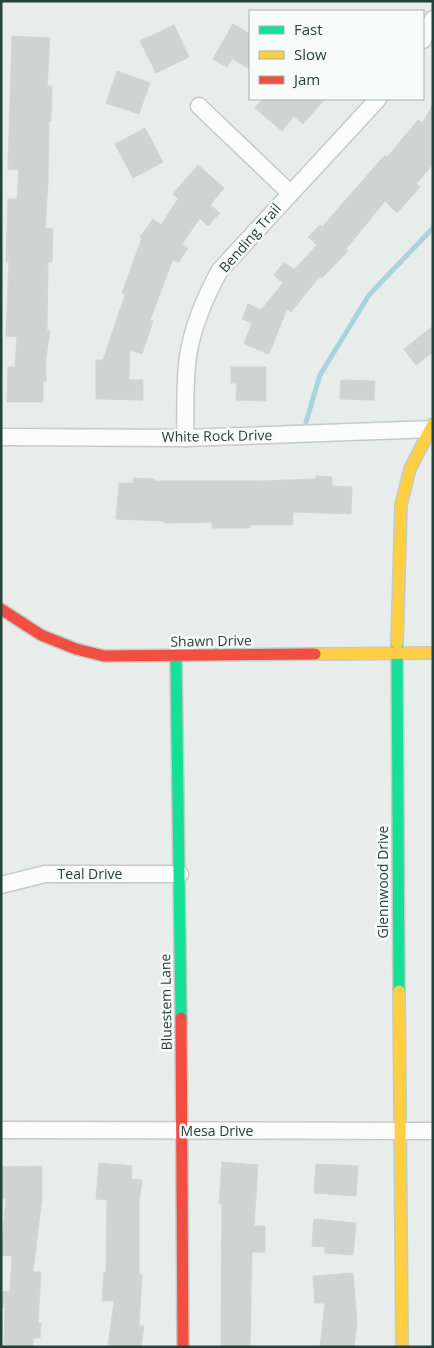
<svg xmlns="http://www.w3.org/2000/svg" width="434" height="1348" font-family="'Open Sans',sans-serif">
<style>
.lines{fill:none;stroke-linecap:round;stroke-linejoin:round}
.stream{stroke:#a9d4db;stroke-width:5}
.building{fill:#cfd4d2;stroke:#d1d6d4}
.street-casing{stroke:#c5cac8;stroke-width:19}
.fast-casing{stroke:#c3cbc8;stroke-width:14}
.slow-casing{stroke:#c3cbc8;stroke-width:14}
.jam-casing{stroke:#c3cbc8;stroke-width:14}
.street{stroke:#fcfcfc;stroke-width:16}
.fast{stroke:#16e098;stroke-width:11}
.slow{stroke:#ffcf43;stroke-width:11}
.jam{stroke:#f24e42;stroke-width:11}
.labels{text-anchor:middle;stroke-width:5;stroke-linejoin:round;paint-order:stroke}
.street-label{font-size:14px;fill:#24423a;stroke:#f7fbf9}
</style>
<rect width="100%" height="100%" fill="#e8edeb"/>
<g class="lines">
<polyline class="stream" points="306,422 320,375 369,295 433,228"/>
</g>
<g class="building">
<polygon points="233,24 250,34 250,69 232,59 227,67 213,59"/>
<polygon points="174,25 189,57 156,73 140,41"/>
<polygon points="12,36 50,38 47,86 52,86 51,121 49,121 48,182 45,228 53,229 52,262 48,262 47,331 50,331 46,357 46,381 43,381 43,402 7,402 8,367 15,367 17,337 6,336 9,261 6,261 8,199 17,199 19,170 8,169"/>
<polygon points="117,71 150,83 139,114 106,103"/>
<polygon points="263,99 325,99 303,124 294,116 282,131 255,108"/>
<polygon points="433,105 433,164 416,184 420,187 397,213 385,201 346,249 348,251 322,278 320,276 291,312 287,309 269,354 244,344 252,323 242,319 248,304 261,310 283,283 274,275 284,262 294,270 317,245 308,237 320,225 322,227 385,155 387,157 418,120 422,123"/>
<polygon points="145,128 163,162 133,178 115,144"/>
<polygon points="198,165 224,188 210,205 220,213 208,226 200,218 182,244 188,248 178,263 173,259 150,320 153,321 142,354 130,350 129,380 143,380 143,400 96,399 96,360 103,360 125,295 122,293 142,238 140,237 153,219 161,225 178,199 173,194"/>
<polygon points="433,326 433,352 416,365 404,349"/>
<polygon points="231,367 266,367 266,401 236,400 237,383 231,383"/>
<polygon points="341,380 375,381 374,400 340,399"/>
<polygon points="316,476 332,477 332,486 352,487 351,514 293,512 293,525 250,525 250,528 212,528 212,522 164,523 164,521 116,519 119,483 133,483 133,478 155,479 155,481 261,481 316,479"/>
<polygon points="222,1162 258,1165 254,1226 265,1226 265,1252 252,1252 250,1347 221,1347 222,1204 219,1204"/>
<polygon points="99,1163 132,1166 131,1179 142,1180 139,1202 139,1274 142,1275 139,1326 144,1326 141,1347 108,1347 114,1301 102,1301 104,1272 106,1272 107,1200 96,1199"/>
<polygon points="316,1164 358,1166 356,1196 314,1193"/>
<polygon points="42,1166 42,1198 33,1272 41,1272 38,1323 41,1323 40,1338 33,1338 33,1347 4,1347 5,1308 1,1307 2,1291 10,1292 12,1256 1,1255 6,1198 2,1198 1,1167"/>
<polygon points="314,1219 356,1223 353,1255 325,1253 325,1247 312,1246"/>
<polygon points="353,1273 357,1322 354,1347 320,1347 325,1303 315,1303 313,1276"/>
</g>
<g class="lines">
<g class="street-casing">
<g id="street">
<polyline points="423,40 433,19"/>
<polyline points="199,106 290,193"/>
<polyline points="1,437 185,438 433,429"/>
<path d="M185,438C186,411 184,383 188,356C193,325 205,297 220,270L378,99"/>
<polyline points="1,885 45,874 180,874"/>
<polyline points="1,1130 433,1131"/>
</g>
</g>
<g class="fast-casing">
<g id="fast">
<polyline points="397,644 399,991"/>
<polyline points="176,657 181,1018"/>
</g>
</g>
<g class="slow-casing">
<g id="slow">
<polyline points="397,644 401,505 410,469 433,424"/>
<polyline points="315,654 433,653"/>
<polyline points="399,991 402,1347"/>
</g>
</g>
<g class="jam-casing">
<g id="jam">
<polyline points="1,609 41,635 76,649 104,656 315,654"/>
<polyline points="181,1018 183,1347"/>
</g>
</g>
<use href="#street" class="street"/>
<use href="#fast" class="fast"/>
<use href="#slow" class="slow"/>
<use href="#jam" class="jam"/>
</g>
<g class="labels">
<g class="street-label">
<text transform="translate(250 238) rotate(-49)" y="5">Bending Trail</text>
<text transform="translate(217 436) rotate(-1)" y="5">White Rock Drive</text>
<text transform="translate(211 641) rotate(-1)" y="5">Shawn Drive</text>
<text x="90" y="879">Teal Drive</text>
<text transform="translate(383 882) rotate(-90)" y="5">Glennwood Drive</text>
<text transform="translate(166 1002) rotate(-91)" y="5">Bluestem Lane</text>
<text x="217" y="1136">Mesa Drive</text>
</g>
</g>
<rect width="434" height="1348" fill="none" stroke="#24423a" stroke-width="5"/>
<rect x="249" y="10" width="175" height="90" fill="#f7fbf9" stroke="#a3b1ad"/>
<rect x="259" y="26" width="25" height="8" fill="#16e098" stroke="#a3b1ad"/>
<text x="294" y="35" font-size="15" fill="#24423a">Fast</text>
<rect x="259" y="51" width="25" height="8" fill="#ffcf43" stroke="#a3b1ad"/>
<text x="294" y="60" font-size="15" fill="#24423a">Slow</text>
<rect x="259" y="76" width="25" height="8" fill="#f24e42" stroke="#a3b1ad"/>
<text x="294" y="85" font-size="15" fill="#24423a">Jam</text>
</svg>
